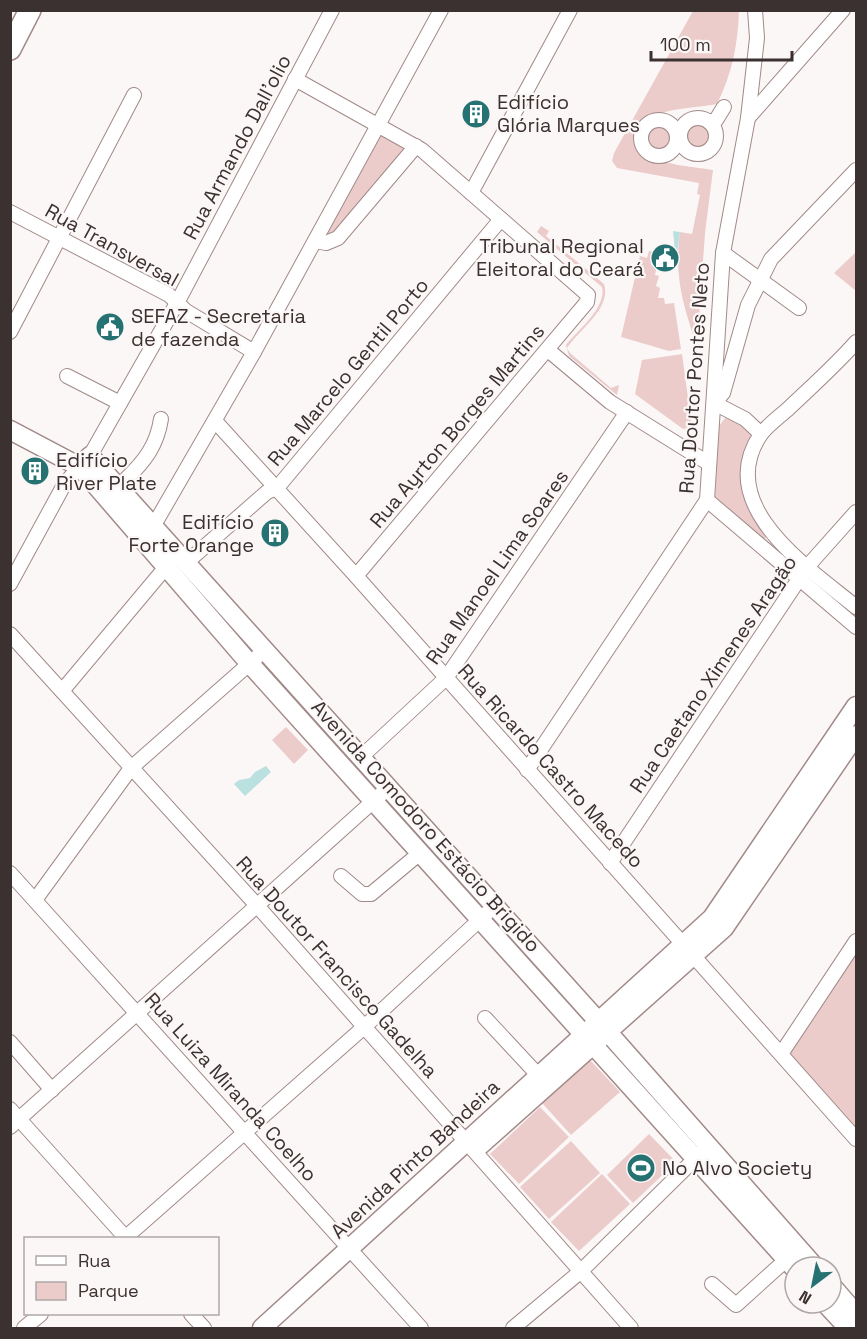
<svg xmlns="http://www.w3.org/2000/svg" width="867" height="1339" font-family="'Space Grotesk',sans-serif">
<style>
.green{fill:#ebccca}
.water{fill:#bae0df}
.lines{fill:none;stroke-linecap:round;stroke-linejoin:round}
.minor-casing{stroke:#a18a88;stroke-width:16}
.major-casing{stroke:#a18a88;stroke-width:21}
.highway-casing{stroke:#a18a88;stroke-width:24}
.minor{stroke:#fff;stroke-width:14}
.major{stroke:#fff;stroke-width:18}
.highway{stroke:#fff;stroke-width:21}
.labels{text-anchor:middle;stroke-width:4.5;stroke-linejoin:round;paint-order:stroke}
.poi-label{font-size:20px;fill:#3b3130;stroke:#fcf7f7;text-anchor:start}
.street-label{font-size:20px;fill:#3b3130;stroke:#fcf7f7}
</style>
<rect width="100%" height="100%" fill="#fcf7f7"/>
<g class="green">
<path d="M693,11H739C738,44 732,74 717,104C696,108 667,108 648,118C641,122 637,130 637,138C637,165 693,166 713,170L705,233L697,347C683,304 674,278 680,232L692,234L700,195L697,194L699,183L617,168L612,161L614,153Z"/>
<circle cx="698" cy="137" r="12"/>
<circle cx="658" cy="139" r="12"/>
<polygon points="380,132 409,149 329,237 325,235"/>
<path d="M541,226L549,231L546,236L604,284C612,308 579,330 567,348L570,353L611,388L619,385L617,395L569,356L566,345C578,330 607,307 602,287L537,232Z"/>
<polygon points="649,251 657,252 654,264 657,265 655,275 659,276 656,286 660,288 658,298 664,298 665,304 674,303 681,349 669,351 621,337 640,256 647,258"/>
<polygon points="856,252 856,291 834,273"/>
<polygon points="682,354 692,427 683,429 635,394 642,360"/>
<polygon points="725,418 736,421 753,434 745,464 767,535 765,539 718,502 715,497 719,426"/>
<polygon points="286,727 308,750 294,764 272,740"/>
<polygon points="856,953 856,1129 789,1053"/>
<polygon points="590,1060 620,1092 571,1135 542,1103"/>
<polygon points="540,1107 569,1137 519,1184 490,1154"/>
<polygon points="649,1134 676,1162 633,1203 607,1175"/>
<polygon points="571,1141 600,1173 549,1219 520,1187"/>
<polygon points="602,1174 630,1204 579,1251 551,1222"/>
</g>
<g class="water">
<polygon points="673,231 680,232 676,263"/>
<polygon points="266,766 271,772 245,796 234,784 239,780 250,778 255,772"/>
</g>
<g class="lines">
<g class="minor-casing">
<g id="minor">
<polyline points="295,79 422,150 588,295 587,302 356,576"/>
<polyline points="748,118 843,10"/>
<circle cx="698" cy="136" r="18"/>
<circle cx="659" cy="138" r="18"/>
<polyline points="709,122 716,120 724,107"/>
<polyline points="471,193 570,10"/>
<polyline points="10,212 169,295 186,311 254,352"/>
<polyline points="315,241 326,243 338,238 416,146"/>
<polyline points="723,253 799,308"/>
<polyline points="10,332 134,95"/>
<path d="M856,342C835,366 811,387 788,409C779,417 768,425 761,434C712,506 810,569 856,607"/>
<polyline points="548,350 610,402 708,463"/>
<polyline points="67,376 120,403"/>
<polyline points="716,401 723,393 748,305 771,259 856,170"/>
<polyline points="714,403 745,419 761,434"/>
<polyline points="215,421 356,576 856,1139"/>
<polyline points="90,456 177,303 332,10"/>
<path d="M126,479C145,461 157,445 161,419"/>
<polyline points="707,500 856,627"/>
<polyline points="154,525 254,352 441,10"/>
<polyline points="187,562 267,492 277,488 501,219"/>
<polyline points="10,584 65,483 80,467"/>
<polyline points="10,634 252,900 631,1328"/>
<polyline points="62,691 171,561"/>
<polyline points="361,757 446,678 627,412"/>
<polyline points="527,770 707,500 723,253 748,118 757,38 755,10"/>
<polyline points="610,863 807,567 856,512"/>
<polyline points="10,873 421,1328"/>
<polyline points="341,876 362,894 371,894 420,853"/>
<polyline points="35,900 131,768 257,657"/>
<polyline points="485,1018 538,1075"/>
<polyline points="10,1042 52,1090"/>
<polyline points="781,1054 856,941"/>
<polyline points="10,1109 126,1238"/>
<polyline points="10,1127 388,788"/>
<polyline points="125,1238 363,1028 487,913"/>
<polyline points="712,1284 736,1305 787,1259"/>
<polyline points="191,1314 204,1328"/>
<polyline points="24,1328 41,1314"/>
<polyline points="513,1328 580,1272 702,1152"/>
</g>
</g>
<g class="major-casing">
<g id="major">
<polyline points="10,430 80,467 250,664 795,1269"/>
<polyline points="80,467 90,456 598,1021 815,1267"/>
<polyline points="477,1148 724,928 856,735"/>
<polyline points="831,1285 856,1314"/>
<polyline points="825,1303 848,1328"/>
<polyline points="262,1328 712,918 856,706"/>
</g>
</g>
<g class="highway-casing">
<polyline id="highway" points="10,49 30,10"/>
</g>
<use href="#minor" class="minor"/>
<use href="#major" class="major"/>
<use href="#highway" class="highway"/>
</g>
<defs>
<g id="building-disc" transform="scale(1.5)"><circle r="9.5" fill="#267171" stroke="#fcf7f7"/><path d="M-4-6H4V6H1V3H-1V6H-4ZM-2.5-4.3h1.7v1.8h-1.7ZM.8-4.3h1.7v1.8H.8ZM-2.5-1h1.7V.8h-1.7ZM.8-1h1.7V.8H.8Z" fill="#fff"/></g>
<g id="civic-disc" transform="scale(1.5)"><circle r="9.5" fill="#267171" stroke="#fcf7f7"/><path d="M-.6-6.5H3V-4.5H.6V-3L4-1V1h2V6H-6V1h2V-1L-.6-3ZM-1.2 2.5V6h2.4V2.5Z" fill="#fff"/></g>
<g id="stadium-disc" transform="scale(1.5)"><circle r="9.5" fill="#267171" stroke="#fcf7f7"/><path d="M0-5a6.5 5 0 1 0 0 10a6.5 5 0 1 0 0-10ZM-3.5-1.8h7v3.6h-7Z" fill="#fff"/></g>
</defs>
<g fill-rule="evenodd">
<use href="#building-disc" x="476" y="114"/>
<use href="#civic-disc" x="665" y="258"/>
<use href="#civic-disc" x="110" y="327"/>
<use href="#building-disc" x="35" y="471"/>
<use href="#building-disc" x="275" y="533"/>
<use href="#stadium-disc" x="641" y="1168"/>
</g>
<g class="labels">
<g class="poi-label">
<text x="497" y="109">Edifício<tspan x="497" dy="23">Glória Marques</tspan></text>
<text x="644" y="253" text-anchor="end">Tribunal Regional<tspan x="644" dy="23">Eleitoral do Ceará</tspan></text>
<text x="131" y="323">SEFAZ - Secretaria<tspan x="131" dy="23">de fazenda</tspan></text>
<text x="56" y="467">Edifício<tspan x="56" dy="23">River Plate</tspan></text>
<text x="254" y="529" text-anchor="end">Edifício<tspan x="254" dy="23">Forte Orange</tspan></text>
<text x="662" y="1175">No Alvo Society</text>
</g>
<g class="street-label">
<text transform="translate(237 147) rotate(-62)" y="7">Rua Armando Dall'olio</text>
<text transform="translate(112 245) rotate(29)" y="7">Rua Transversal</text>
<text transform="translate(348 372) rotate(-50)" y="7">Rua Marcelo Gentil Porto</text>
<text transform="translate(694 378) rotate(-86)" y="7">Rua Doutor Pontes Neto</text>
<text transform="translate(457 426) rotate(-50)" y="7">Rua Ayrton Borges Martins</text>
<text transform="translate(497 567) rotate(-55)" y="7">Rua Manoel Lima Soares</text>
<text transform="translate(713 674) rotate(-56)" y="7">Rua Caetano Ximenes Aragão</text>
<text transform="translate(551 766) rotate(48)" y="7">Rua Ricardo Castro Macedo</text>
<text transform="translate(426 826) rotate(48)" y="7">Avenida Comodoro Estácio Brigido</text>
<text transform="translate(337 967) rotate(48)" y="7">Rua Doutor Francisco Gadelha</text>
<text transform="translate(231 1087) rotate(48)" y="7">Rua Luiza Miranda Coelho</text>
<text transform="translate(415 1159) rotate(-43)" y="7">Avenida Pinto Bandeira</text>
</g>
</g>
<rect width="867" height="1339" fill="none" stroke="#3b3130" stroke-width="24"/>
<rect x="24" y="1237" width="195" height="78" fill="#fcf7f7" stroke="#afa8a7" stroke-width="1.5"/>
<rect x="36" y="1256" width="30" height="9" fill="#ffffff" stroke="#afa8a7" stroke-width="1.5"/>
<text x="78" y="1267" font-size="18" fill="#3b3130">Rua</text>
<rect x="36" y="1282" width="30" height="18" fill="#ebccca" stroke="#afa8a7" stroke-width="1.5"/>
<text x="78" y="1297" font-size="18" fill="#3b3130">Parque</text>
<g transform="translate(813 1285) rotate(212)"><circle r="28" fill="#fcf7f7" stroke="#afa8a7" stroke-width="1.5"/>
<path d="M0-4.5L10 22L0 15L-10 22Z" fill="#267171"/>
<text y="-9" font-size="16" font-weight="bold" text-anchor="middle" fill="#3b3130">N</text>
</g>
<path d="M651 51v9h141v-9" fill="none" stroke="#3b3130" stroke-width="3"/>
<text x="660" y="51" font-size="18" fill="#3b3130" stroke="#fcf7f7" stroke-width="4.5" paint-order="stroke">100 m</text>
</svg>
